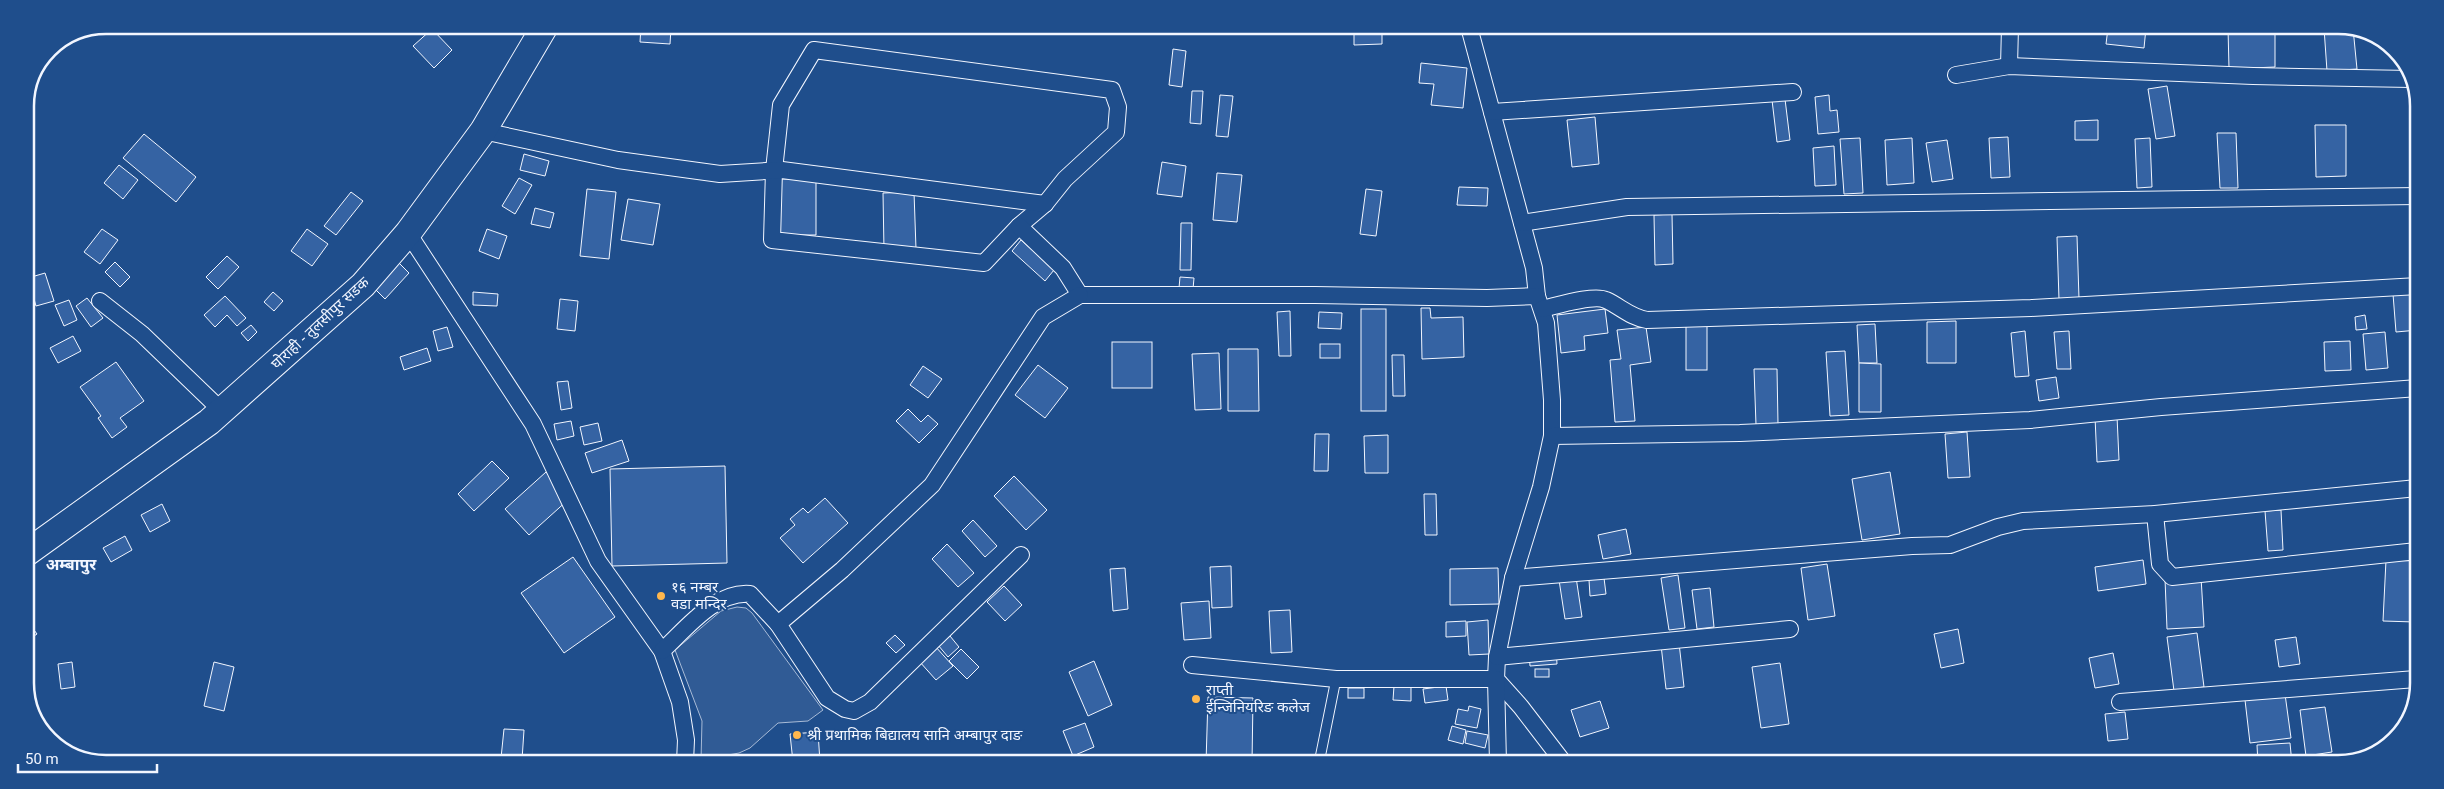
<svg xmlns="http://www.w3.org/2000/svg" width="2444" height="789" font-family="Roboto,'Noto Sans Devanagari',sans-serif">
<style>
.built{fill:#305b95;stroke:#a8bbd7}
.building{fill:#3563a3;stroke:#f2f6ff}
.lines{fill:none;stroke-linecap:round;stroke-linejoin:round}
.service-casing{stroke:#f2f6ff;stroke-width:11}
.minor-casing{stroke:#f2f6ff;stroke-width:18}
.primary-casing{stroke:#f2f6ff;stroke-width:28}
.service{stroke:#1f4e8c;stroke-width:9}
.minor{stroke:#1f4e8c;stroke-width:16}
.primary{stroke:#1f4e8c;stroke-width:26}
.poi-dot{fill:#ffb74d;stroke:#1f4e8c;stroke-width:2}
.labels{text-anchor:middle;stroke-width:4;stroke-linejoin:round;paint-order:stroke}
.street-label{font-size:15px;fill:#f2f6ff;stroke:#1f4e8c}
.poi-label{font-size:15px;fill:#f2f6ff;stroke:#1f4e8c;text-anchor:start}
.neighbourhood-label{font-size:16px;font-weight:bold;fill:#f2f6ff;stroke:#1f4e8c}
.rim{fill:none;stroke:#f2f6ff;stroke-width:2.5}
</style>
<rect width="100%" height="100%" fill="#1f4e8c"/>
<polygon class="built" points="737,607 746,608 752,613 823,710 808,721 778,723 750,748 739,753 701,760 702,721 675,650 721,611"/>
<g class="building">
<polygon points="606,26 625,26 624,33 605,30"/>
<polygon points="626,26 639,26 637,34 625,33"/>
<polygon points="641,26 671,28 670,44 640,42"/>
<polygon points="1354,27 1382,27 1382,44 1354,45"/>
<polygon points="2108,28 2146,28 2144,48 2106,44"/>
<polygon points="2228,28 2275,28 2275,67 2229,69"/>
<polygon points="2324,28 2353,28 2357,69 2327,71"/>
<polygon points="432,29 452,50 434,68 413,46"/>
<polygon points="1173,49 1186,51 1182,87 1169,85"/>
<polygon points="1421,63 1467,68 1463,108 1431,105 1434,84 1419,83"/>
<polygon points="2167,86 2175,136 2156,139 2148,89"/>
<polygon points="1192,91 1203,91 1201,124 1190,123"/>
<polygon points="1220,95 1233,96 1228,137 1216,136"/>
<polygon points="1829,95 1830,111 1837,110 1839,132 1818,134 1815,97"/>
<polygon points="1785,99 1790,140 1777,142 1772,100"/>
<polygon points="1595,117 1599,164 1572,167 1567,120"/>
<polygon points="2098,120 2098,140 2075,140 2075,121"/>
<polygon points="2315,125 2346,125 2346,176 2316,177"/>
<polygon points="2414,132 2419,132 2418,171 2417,171"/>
<polygon points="2217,133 2236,133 2238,188 2220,188"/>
<polygon points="144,134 196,177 176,202 123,158"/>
<polygon points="2008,137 2010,177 1991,178 1989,138"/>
<polygon points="1860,138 1863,193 1844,194 1840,139"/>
<polygon points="1912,138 1914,183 1887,185 1885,140"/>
<polygon points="2150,138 2152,187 2137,188 2135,139"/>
<polygon points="1947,140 1953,179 1932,182 1926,143"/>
<polygon points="1834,146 1836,185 1815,186 1813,148"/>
<polygon points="524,154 549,161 545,176 520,170"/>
<polygon points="1162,162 1186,166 1182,197 1157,194"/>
<polygon points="119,165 138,180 123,199 104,183"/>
<polygon points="1217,173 1242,175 1237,222 1213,220"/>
<polygon points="519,178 532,185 515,214 502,206"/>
<polygon points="781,179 816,179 816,235 780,235"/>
<polygon points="1459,187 1488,188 1487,206 1457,205"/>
<polygon points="587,189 616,192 609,259 580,256"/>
<polygon points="1366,189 1382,191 1376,236 1360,234"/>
<polygon points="351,192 363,201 336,235 324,226"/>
<polygon points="914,192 916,249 884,251 883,193"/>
<polygon points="628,199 660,204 653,245 621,240"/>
<polygon points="535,208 554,213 550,228 531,224"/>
<polygon points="1672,214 1673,264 1655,265 1654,215"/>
<polygon points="1181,223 1192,223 1191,270 1180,270"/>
<polygon points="102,229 118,240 100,264 84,252"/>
<polygon points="307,229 328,244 312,266 291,251"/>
<polygon points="487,229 507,236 499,259 479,251"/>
<polygon points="2077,236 2079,299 2059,300 2057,237"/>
<polygon points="1021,240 1054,270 1045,281 1012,251"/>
<polygon points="227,256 239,267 218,289 206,277"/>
<polygon points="396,260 409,273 385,299 372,286"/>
<polygon points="115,262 130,277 120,287 105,272"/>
<polygon points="45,273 54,301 36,306 28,278"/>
<polygon points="1180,277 1194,278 1193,289 1179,288"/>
<polygon points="273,292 283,301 274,311 264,302"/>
<polygon points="473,292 498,294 497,306 473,305"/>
<polygon points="2418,292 2418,330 2396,332 2393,294"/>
<polygon points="225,296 246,318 237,326 227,315 215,327 204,315"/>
<polygon points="87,298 103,318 91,327 76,306"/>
<polygon points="560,299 578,301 575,331 557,329"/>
<polygon points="69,300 77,320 64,326 55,305"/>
<polygon points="1421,308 1430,308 1431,318 1463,317 1464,357 1422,359"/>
<rect x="1361" y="309" width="25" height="102"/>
<polygon points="1605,309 1608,333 1584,336 1585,350 1561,353 1557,315"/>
<polygon points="1290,311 1291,356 1279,356 1277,312"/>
<polygon points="1319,312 1342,313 1341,329 1318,328"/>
<polygon points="2365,315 2367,329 2356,330 2355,317"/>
<polygon points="1956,321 1956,363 1927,363 1927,322"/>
<rect x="1686" y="324" width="21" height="46"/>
<polygon points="1875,324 1877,363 1859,363 1857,325"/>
<polygon points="251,325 257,332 248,341 241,333"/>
<polygon points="447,327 453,347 438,351 433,331"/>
<polygon points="1646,327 1651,362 1630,365 1635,421 1615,422 1610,360 1621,359 1617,330"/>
<polygon points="2025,331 2029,376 2015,377 2011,333"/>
<polygon points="2069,331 2071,369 2057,369 2054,332"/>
<polygon points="2385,332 2388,368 2366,370 2363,334"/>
<polygon points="73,336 81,351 58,363 50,348"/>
<polygon points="2350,341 2351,370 2325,371 2324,342"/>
<rect x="1112" y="342" width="40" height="46"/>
<rect x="1320" y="344" width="20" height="14"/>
<polygon points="427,348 431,361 404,370 400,357"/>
<polygon points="1228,349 1258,349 1259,411 1228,411"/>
<polygon points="1845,351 1849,415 1830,416 1826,352"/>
<polygon points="1219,353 1221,409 1195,410 1192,354"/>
<polygon points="1392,355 1404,355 1405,396 1393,396"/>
<polygon points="116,362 144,401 120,418 127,427 112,438 98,418 101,416 80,387"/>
<polygon points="1859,363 1881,364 1881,412 1859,412"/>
<polygon points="1038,365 1068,388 1045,418 1015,395"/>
<polygon points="923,366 942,379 928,398 910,385"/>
<polygon points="1754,369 1777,369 1778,424 1756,425"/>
<polygon points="2056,377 2059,398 2039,401 2036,380"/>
<polygon points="568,381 572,408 561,410 557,382"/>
<polygon points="908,409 921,422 928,415 938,424 919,443 896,421"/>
<polygon points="2117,416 2119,460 2097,462 2095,417"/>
<polygon points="571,421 574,436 557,440 554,424"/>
<polygon points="598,423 602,441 584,445 580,427"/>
<polygon points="1967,432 1970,477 1948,478 1945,434"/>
<polygon points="1315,434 1329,434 1328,471 1314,471"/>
<polygon points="1388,435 1388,473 1365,473 1364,436"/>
<polygon points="622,440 629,461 592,473 585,453"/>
<polygon points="492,461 509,478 474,511 458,494"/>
<polygon points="725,466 727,563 612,566 610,469"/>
<polygon points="546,472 569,499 529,535 505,509"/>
<polygon points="1890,472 1900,534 1862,540 1852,479"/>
<polygon points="1014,476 1047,510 1026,530 994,496"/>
<polygon points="1424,494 1436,494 1437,535 1425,535"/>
<polygon points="825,498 848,523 803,563 780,538 795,525 790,519 803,508 808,513"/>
<polygon points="162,504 170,521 150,532 141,515"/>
<polygon points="2281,510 2283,550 2268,551 2265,511"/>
<polygon points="973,520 997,546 985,557 962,531"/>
<polygon points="1626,529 1631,554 1603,559 1598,535"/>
<polygon points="125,536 132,550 111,562 103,548"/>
<polygon points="947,544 974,573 958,587 932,559"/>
<polygon points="573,557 615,617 564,653 521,593"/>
<polygon points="2143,560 2146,584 2098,591 2095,567"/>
<polygon points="2386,560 2417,561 2415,622 2383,621"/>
<polygon points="1827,564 1835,616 1808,620 1801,568"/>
<polygon points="1231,566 1232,607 1212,608 1210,567"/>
<polygon points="1125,568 1128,609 1113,611 1110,569"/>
<polygon points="1498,568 1499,604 1450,605 1450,569"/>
<polygon points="1678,575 1685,628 1669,630 1661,578"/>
<polygon points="1576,577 1582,617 1565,619 1559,580"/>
<polygon points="2201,577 2204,627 2167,629 2165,579"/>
<polygon points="1604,578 1606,594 1590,596 1589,580"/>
<polygon points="1004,586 1022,605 1005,621 987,602"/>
<polygon points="1710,588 1714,627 1697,629 1692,590"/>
<polygon points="1209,601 1211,638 1184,640 1181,603"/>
<polygon points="1290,610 1292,652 1271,653 1269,611"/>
<polygon points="25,618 37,634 25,642"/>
<polygon points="1488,620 1489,654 1469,655 1467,622"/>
<polygon points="1466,621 1466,636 1446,637 1446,622"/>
<polygon points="1958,629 1964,663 1941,668 1934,634"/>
<polygon points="2197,633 2204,687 2174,691 2167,637"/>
<polygon points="895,635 905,645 896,653 886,643"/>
<polygon points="950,636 959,647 948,657 938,645"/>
<polygon points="2296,637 2300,664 2279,667 2275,640"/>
<polygon points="1679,643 1684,687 1666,689 1661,645"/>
<polygon points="935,646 953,666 936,680 919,661"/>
<polygon points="961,649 979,667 967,679 949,661"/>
<polygon points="1556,649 1557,664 1530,666 1529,651"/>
<polygon points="2113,653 2119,684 2095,688 2089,658"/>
<polygon points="1094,661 1112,705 1088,716 1069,672"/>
<polygon points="72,662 75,687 61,689 58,664"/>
<polygon points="214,662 234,667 224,711 204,706"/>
<polygon points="1780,663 1789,724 1761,728 1752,667"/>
<rect x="1535" y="669" width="14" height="8"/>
<polygon points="1394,686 1411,687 1411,701 1393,700"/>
<polygon points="1446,686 1448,700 1425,703 1423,689"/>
<rect x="1348" y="688" width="16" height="10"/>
<polygon points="2285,694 2291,738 2250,743 2245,700"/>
<polygon points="1208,697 1253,698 1252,763 1206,763"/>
<polygon points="1600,701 1609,728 1580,737 1571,710"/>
<polygon points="1469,706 1481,709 1477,728 1455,724 1458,709 1468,711"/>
<polygon points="2325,707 2332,752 2306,756 2300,710"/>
<polygon points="2125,712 2128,739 2108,741 2105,714"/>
<polygon points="1085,723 1094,747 1073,756 1063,731"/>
<polygon points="1452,726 1466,730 1463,744 1448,740"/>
<polygon points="504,729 524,730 522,760 501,758"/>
<polygon points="1467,731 1488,735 1485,748 1465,743"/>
<polygon points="818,732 820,762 793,762 790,734"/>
<polygon points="2290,743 2292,764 2258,764 2257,745"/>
<polygon points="2098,760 2098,764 2076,764 2076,762"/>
<polygon points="1720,761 1720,763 1668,763 1668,762"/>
</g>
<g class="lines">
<g class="service-casing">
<polyline id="service" points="1319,763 1336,679"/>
</g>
<g class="minor-casing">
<g id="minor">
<polyline points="1469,27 1534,268 1537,296 1546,323 1552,400 1552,436 1541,487 1513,578 1497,657 1496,679 1521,707 1564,763"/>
<polygon points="814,50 1112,90 1118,107 1116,132 1065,179 1045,204 1019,226 984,263 772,240 774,170 781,105"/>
<polyline points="2009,66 2010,27"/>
<polyline points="1956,75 2009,66 2253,76 2411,79"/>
<polyline points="1492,112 1793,92"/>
<polyline points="483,131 618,160 720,174 782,170 1045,204"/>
<polyline points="1522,223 1627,207 2418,196"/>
<polyline points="1019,226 1063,268 1080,295 1315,295 1487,298 1537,296"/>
<polyline points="408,233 533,424 598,561 662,651 680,702 686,740 685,762"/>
<polyline points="100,301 142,334 222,411"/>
<path d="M1542,309C1556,306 1594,294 1606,300C1621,307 1630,317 1647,320L2031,308L2418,286"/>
<polyline points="1552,436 1740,433 2030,420 2161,407 2418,388"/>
<polyline points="2155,514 2160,564 2172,577 2417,551"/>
<polyline points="1513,578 1912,546 1950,545 1998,527 2023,521 2155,514 2417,488"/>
<polyline points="778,624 842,570 932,485 1043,317 1080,295"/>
<path d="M662,651C686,629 715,591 750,594L778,624L827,698L845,709L854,711L870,702L1021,555"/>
<polyline points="1497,657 1790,629"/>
<polyline points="1192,665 1336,679 1496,679 1498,763"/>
<polyline points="2120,702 2416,679"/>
</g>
</g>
<g class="primary-casing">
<polyline id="primary" points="25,554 209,422 363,285 408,233 483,131 545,26"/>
</g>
<use href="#service" class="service"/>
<use href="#minor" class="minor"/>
<use href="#primary" class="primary"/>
</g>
<g class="poi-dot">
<circle cx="661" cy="596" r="5"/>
<circle cx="1196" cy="699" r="5"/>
<circle cx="797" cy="735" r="5"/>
</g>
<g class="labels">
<g class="street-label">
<text transform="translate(320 323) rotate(-43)" y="5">घोराही - तुलसीपुर सडक</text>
</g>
<g class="poi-label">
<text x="671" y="592">१६ नम्बर<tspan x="671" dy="17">वडा मन्दिर</tspan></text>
<text x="1206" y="695">राप्ती<tspan x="1206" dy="17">ईन्जिनियरिङ कलेज</tspan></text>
<text x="807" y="740">श्री प्रथामिक बिद्यालय सानि अम्बापुर दाङ</text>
</g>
<g class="neighbourhood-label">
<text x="71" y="570">अम्बापुर</text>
</g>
</g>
<path d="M0 0H2444V789H0ZM106 34H2338A72 72 0 0 1 2410 106V683A72 72 0 0 1 2338 755H106A72 72 0 0 1 34 683V106A72 72 0 0 1 106 34Z" fill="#1f4e8c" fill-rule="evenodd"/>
<path class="rim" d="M106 34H2338A72 72 0 0 1 2410 106V683A72 72 0 0 1 2338 755H106A72 72 0 0 1 34 683V106A72 72 0 0 1 106 34Z"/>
<path d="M18 764v8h139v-8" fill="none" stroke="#f2f6ff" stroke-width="2.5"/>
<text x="25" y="764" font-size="15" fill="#f2f6ff" stroke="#1f4e8c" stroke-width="4" paint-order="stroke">50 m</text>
</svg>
